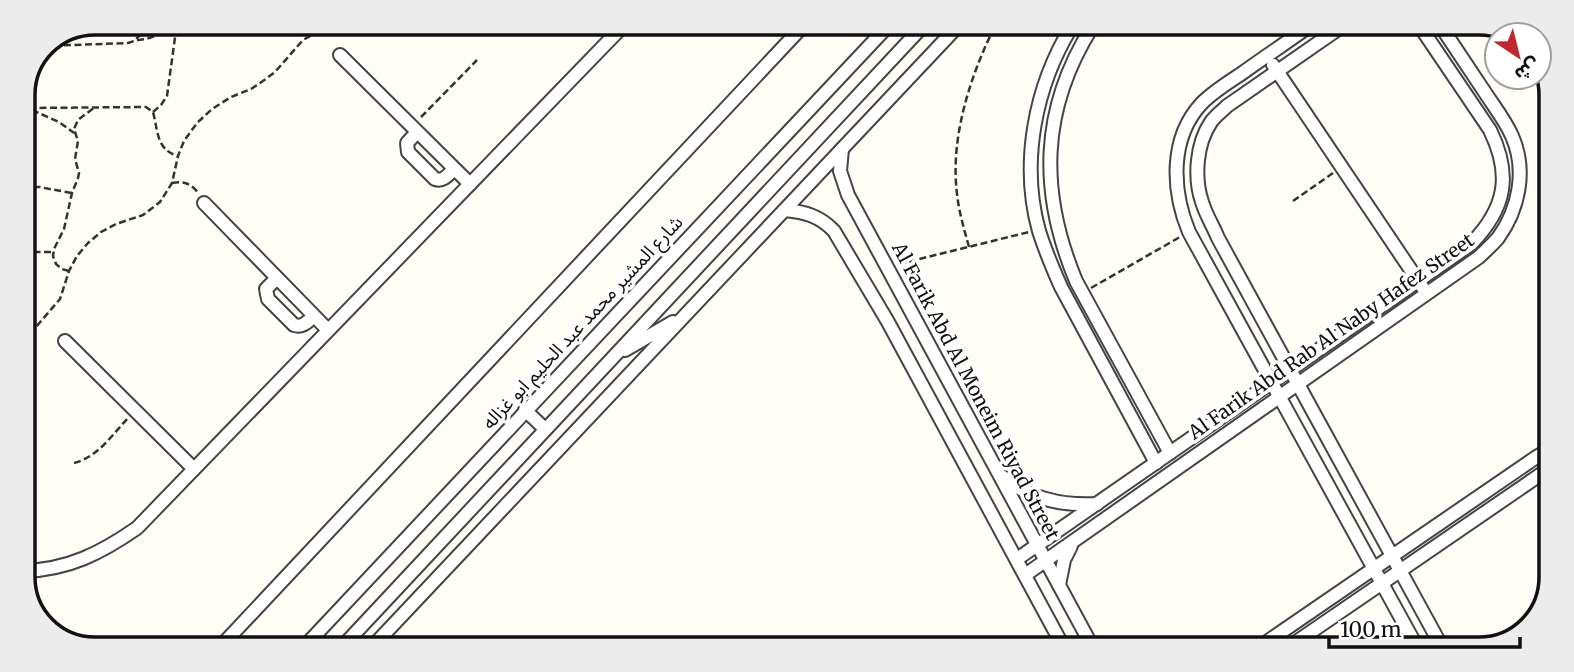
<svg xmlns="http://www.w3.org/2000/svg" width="1574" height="672" font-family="Merriweather,'Noto Sans Arabic',serif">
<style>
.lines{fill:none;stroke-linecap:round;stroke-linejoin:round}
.minor-casing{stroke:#444;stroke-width:16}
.path{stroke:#333;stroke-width:2.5;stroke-dasharray:7 3.5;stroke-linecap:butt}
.minor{stroke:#fff;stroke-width:12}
.labels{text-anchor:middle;stroke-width:7;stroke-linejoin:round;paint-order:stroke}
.street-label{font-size:19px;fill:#111;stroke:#fff}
.rim{fill:none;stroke:#111;stroke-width:3.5}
</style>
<rect width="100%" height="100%" fill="#fffdf5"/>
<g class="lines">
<g class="minor-casing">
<g id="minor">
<path d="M1072,26C1035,86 1020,163 1039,231C1045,250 1053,269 1061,287L1156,463"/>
<path d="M1092,27C1040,110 1039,192 1076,281L1170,453"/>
<path d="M1308,27C1286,43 1263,58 1241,74C1227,83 1213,92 1202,103C1169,138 1172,191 1189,232L1418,649"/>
<path d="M1341,27L1227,106C1222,111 1215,116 1211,122C1196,144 1194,178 1202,202C1206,215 1213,226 1218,238L1443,649"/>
<polyline points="340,55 470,184"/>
<polyline points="1273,65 1423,288"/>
<path d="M417,132L407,143L408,152L435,179C443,182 448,175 454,169"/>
<polyline points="842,149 840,171 848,195 1093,648"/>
<polyline points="204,203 328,330"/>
<path d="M785,210C805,212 820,216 834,231L888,322L1064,648"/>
<path d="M277,278L266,289L268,299L294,325C303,328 308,321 314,316"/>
<polyline points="65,341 194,469"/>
<polyline points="625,350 673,322"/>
<polyline points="525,410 545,429"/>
<path d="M1003,477C1030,499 1062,506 1097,504"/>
<path d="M1017,559L1471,244C1506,208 1512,175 1490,130L1421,28"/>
<path d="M23,571C68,570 101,553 137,528L624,25"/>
<path d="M1025,575L1479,257C1485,251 1492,245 1498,238C1519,209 1527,170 1512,136C1505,120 1493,105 1484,91C1470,70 1456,49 1442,28"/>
<polyline points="1059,585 1064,560 1071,546"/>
<polyline points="223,644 804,25"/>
<polyline points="306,645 888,26"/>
<polyline points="344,645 923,26"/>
<polyline points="374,645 958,26"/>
<polyline points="1258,648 1535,458 1547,451"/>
<polyline points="1286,649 1547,470"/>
</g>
</g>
<g class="path">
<path d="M137,40C151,39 164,34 174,23"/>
<polyline points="43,46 128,43 134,41 139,36 139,23"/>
<polyline points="28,79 33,187"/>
<path d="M29,108L146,107L153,112C158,130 156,150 178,156"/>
<polyline points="32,110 59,122 74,133"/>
<polyline points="153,112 161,105 167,96 177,23"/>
<polyline points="421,117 477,60"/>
<path d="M172,183C184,181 191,183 199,194"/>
<polyline points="23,187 39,187 72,193"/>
<polyline points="1293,201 1333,173"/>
<path d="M969,247C964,229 959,212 957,194C950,138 970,76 995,26"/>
<polyline points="23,252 54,252"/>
<polyline points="899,264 1029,232"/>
<polyline points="69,271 62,269 56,264 53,256 54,249 64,229 72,193 78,178 79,173 75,159 78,141 74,129 78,120 95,107"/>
<polyline points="1091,288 1180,237"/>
<polyline points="23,342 60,299 69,271 77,256 88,243 101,232 116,224 143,215 160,202 172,183 178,156 184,141 197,123 212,109 231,97 251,89 263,81 275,72 303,40 331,24"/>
<path d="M74,463C98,457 112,435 128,418"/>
</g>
<use href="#minor" class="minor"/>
</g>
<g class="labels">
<g class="street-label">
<text transform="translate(582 322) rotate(-47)" y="7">شارع المشير محمد عبد الحليم ابو غزاله</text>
<text transform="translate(1331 336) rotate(-35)" y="7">Al Farik Abd Rab Al Naby Hafez Street</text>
<text transform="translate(976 391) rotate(62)" y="7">Al Farik Abd Al Moneim Riyad Street</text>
</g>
</g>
<path d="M0 0H1574V672H0ZM95 35H1479A60 60 0 0 1 1539 95V577A60 60 0 0 1 1479 637H95A60 60 0 0 1 35 577V95A60 60 0 0 1 95 35Z" fill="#ececec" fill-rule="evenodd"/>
<path class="rim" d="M95 35H1479A60 60 0 0 1 1539 95V577A60 60 0 0 1 1479 637H95A60 60 0 0 1 35 577V95A60 60 0 0 1 95 35Z"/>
<g transform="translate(1518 56) rotate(145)"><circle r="33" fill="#ffffff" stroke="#a0a0a0" stroke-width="2"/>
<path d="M0-5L12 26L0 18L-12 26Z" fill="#c4262e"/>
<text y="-10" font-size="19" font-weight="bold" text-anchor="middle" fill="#111111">ش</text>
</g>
<path d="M1329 637v10h191v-10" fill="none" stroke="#111111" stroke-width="3.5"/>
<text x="1340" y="637" font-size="21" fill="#111111" stroke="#ffffff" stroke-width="5" paint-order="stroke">100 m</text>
</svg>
